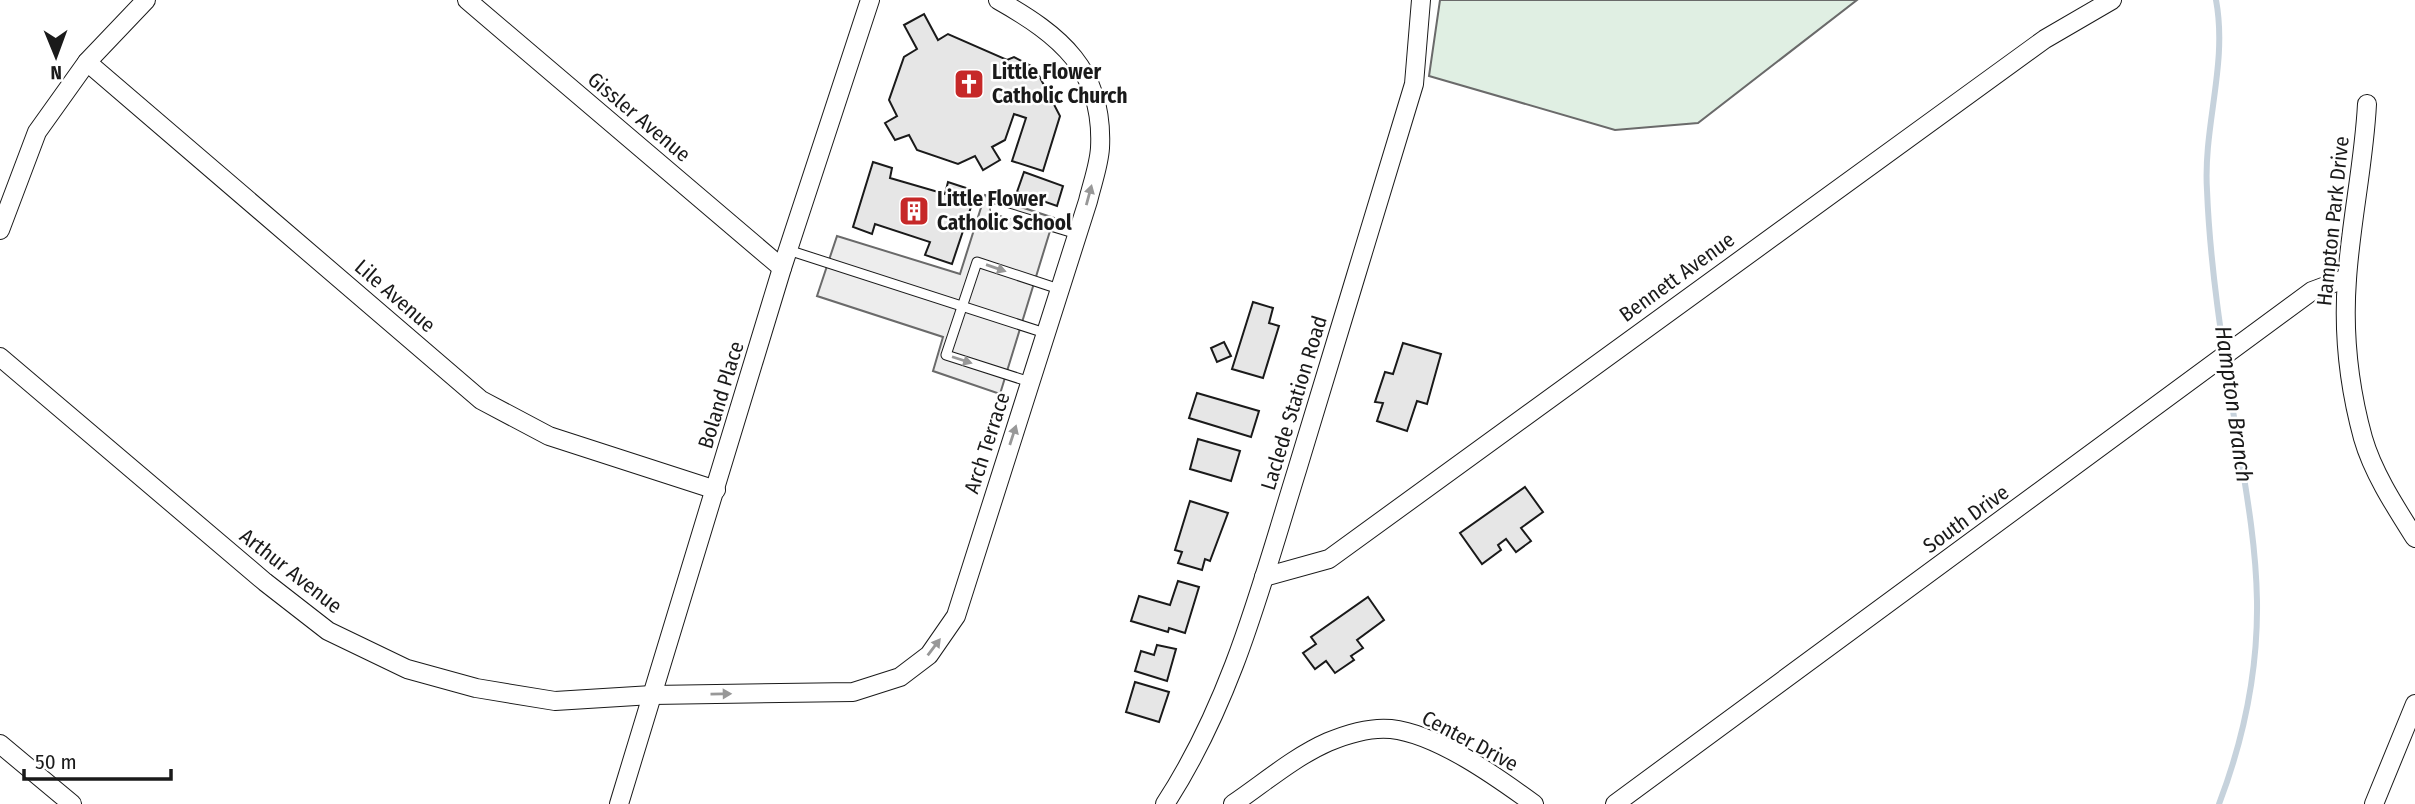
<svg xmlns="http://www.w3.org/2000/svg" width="2415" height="804" font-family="'Fira Sans Condensed',sans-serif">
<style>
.green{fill:#e0efe3;stroke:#6a6a6a;stroke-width:2}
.parking{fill:#ededed;stroke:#6a6a6a;stroke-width:2}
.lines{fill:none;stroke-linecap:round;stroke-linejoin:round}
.stream{stroke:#c6d2dc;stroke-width:6}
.building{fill:#e6e6e6;stroke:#1a1a1a;stroke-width:2}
.lane-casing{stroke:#1a1a1a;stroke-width:11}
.street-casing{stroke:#1a1a1a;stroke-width:20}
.lane{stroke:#fff;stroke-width:9}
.street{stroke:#fff;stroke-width:18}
.oneway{fill:#989898}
.labels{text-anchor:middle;stroke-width:5;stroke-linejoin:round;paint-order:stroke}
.poi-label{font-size:21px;font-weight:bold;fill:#1a1a1a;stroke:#fff;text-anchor:start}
.street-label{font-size:21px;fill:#1a1a1a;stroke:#fff}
.water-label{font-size:23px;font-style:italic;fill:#1a1a1a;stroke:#fff}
</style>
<rect width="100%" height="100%" fill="#fff"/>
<polygon class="green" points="1440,0 1857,0 1698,123 1615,130 1429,76"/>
<polygon class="parking" points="985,195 1054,218 1000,394 933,371 943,337 817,296 837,236 960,274"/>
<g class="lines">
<path class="stream" d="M2216,0C2228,64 2203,126 2207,190C2210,266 2222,342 2234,417C2244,479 2256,539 2257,601C2258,670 2243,741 2219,804"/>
</g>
<g class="building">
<polygon points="924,14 938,40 948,34 1007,60 1014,57 1035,68 1060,116 1043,171 1012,161 1026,118 1014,114 1005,140 992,147 1000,160 983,170 975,156 958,164 917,150 909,135 895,140 885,123 897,116 889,100 904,57 917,49 904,25"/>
<polygon points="873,162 892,168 890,178 945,194 948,182 969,189 967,196 974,198 952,264 925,255 930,242 875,224 872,234 853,227"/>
<polygon points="1024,172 1063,186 1057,206 1017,192"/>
<polygon points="1253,302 1273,308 1269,323 1279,326 1263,378 1232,369"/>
<polygon points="1224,342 1231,356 1217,362 1211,348"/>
<polygon points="1403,343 1441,354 1427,404 1417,401 1407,431 1377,421 1383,403 1375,402 1385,372 1393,374"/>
<polygon points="1197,393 1259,411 1251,437 1189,418"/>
<polygon points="1198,439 1240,451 1231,481 1190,469"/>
<polygon points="1525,487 1543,512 1521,528 1531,541 1516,552 1506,539 1498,545 1501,550 1482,564 1460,533"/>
<polygon points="1190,501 1228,513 1210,561 1205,559 1202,570 1178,563 1182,552 1175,550"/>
<polygon points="1178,581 1199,587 1185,633 1169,628 1168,632 1131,621 1139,596 1170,605"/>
<polygon points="1368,597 1384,620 1357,640 1363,648 1351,656 1354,660 1335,673 1326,661 1315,669 1303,653 1316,644 1311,637"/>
<polygon points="1157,645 1176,649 1167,681 1135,671 1141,651 1154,655"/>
<polygon points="1135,682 1169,692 1159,722 1126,712"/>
</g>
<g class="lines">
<g class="lane-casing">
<g id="lane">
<polyline points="995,209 1077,234"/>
<polyline points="788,250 1045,333"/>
<polyline points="1030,382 946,355 977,262 1059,289"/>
</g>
</g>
<g class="street-casing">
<g id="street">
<polyline points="467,0 782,268"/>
<polyline points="87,62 481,400 549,436 716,490"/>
<path d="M2367,104C2364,163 2351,220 2347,279C2343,332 2349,387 2363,438C2373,473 2396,508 2415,538"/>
<polyline points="0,230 37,132 87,62 146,0"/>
<path d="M0,357L265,582L328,631L407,669L476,688L555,701L652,695L853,692L900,677L929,655L956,616L1088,201C1092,184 1099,165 1100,148C1104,70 1060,35 998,0"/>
<polyline points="1264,577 1329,559 2045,39 2112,0"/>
<polyline points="0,744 72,804"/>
<polyline points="619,804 782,268 870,0"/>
<path d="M1165,804C1232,701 1261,586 1297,470C1336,341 1375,213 1414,84L1421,0"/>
<path d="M1233,804C1264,783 1294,757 1328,742C1347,734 1371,727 1391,729C1437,734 1497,777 1534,804"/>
<polyline points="1615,804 2312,291 2347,278"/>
<polyline points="2374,804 2415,704"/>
</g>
</g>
<use href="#lane" class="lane"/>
<use href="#street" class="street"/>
</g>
<defs><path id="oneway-solid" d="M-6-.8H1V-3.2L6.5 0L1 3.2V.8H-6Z" transform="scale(1.75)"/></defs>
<g class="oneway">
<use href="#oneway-solid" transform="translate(1089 195) rotate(-75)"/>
<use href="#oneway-solid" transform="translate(996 268) rotate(19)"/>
<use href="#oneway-solid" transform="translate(962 360) rotate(18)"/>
<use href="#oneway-solid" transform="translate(1013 435) rotate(-72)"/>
<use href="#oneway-solid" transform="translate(934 647) rotate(-53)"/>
<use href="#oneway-solid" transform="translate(721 694) rotate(-1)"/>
</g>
<defs>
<g id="church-square" transform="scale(1.575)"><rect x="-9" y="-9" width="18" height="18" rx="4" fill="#c62828" stroke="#fff"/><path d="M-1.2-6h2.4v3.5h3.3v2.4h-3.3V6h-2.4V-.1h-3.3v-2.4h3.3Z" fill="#fff"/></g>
<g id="building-square" transform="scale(1.575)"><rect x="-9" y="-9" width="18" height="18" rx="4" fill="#c62828" stroke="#fff"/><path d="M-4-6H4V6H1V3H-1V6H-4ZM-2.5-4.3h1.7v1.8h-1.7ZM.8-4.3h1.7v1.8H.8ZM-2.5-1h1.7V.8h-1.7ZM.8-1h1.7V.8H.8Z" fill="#fff"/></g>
</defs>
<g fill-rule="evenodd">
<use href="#church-square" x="969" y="84"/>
<use href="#building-square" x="914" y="211"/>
</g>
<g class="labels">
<g class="poi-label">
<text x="992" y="79">Little Flower<tspan x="992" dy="24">Catholic Church</tspan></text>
<text x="937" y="206">Little Flower<tspan x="937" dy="24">Catholic School</tspan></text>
</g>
<g class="street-label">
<text transform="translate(639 117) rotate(40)" y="7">Gissler Avenue</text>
<text transform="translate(2333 221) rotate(-84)" y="7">Hampton Park Drive</text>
<text transform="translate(1677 277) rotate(-36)" y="7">Bennett Avenue</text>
<text transform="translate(395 296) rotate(41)" y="7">Lile Avenue</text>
<text transform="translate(721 395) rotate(-73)" y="7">Boland Place</text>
<text transform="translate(1294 403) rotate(-73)" y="7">Laclede Station Road</text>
<text transform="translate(987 443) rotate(-72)" y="7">Arch Terrace</text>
<text transform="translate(1966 519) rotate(-36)" y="7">South Drive</text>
<text transform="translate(291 571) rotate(38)" y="7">Arthur Avenue</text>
<text transform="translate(1470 741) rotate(28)" y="7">Center Drive</text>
</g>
<g class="water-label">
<text transform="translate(2234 404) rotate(82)" y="8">Hampton Branch</text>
</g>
</g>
<g transform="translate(56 56) rotate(179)" stroke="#ffffff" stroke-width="5" paint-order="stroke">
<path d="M0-5L12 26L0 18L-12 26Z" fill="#1a1a1a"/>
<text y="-10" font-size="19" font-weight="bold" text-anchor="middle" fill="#1a1a1a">N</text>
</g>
<path d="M24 769v10h147v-10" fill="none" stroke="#1a1a1a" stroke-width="3.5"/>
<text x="35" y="769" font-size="21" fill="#1a1a1a" stroke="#ffffff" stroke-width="5" paint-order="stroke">50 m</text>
</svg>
